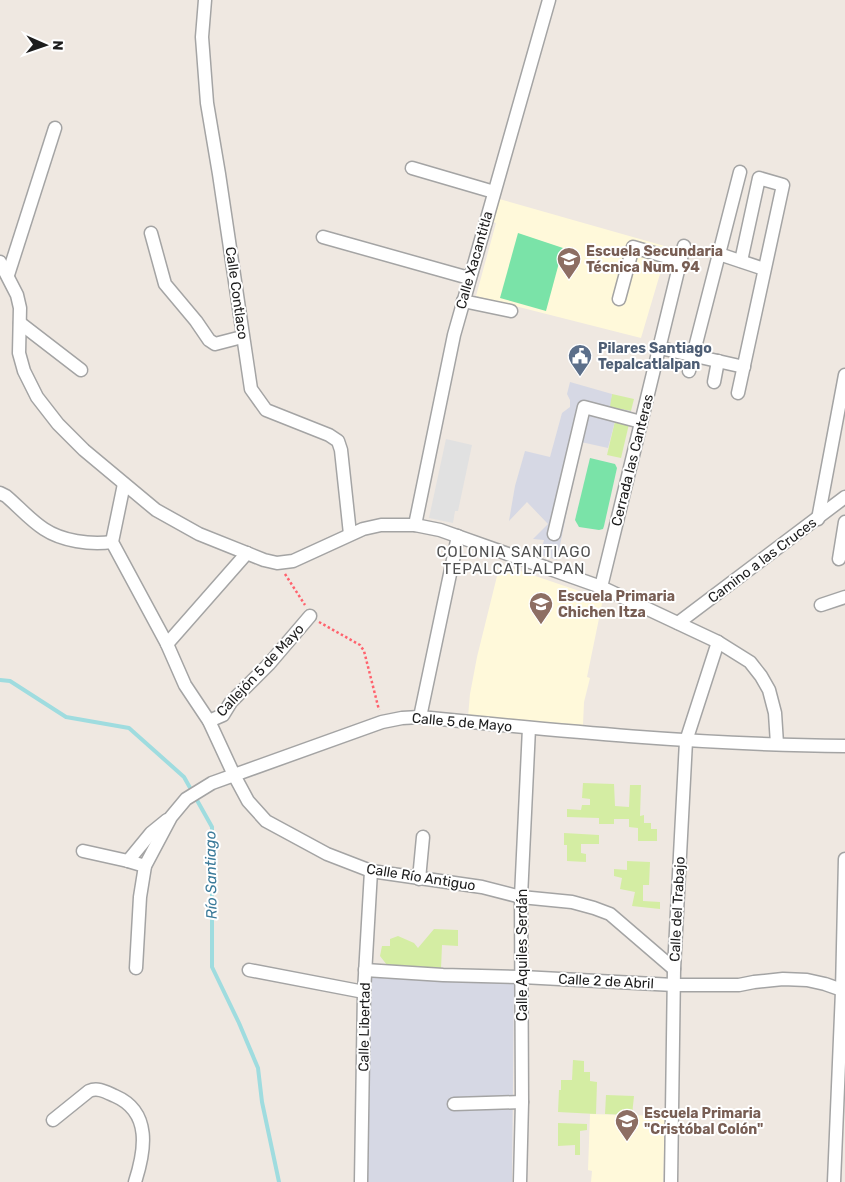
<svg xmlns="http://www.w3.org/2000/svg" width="845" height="1182" font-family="Rubik,sans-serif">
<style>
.education{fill:#fff9da}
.grass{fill:#d4eda3}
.pitch{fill:#7ae3a8}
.parking{fill:#e1e1e1}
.plaza{fill:#d6d8e4}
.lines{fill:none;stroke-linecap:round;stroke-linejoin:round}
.stream{stroke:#9fdcdf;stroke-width:4}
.minor-casing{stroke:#a4a4a4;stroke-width:15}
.path{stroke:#ff626d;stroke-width:2.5;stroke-dasharray:2.5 2.5;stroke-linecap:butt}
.minor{stroke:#fff;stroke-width:12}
.labels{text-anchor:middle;stroke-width:4;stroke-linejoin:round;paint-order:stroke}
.education-label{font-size:14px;font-weight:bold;fill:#785e54;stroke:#fff;text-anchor:start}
.street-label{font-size:14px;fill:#1d1d1d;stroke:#fff}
.service-label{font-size:14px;font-weight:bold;fill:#4e5e75;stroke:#fff;text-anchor:start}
.neighbourhood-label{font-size:15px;letter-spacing:1px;fill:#505050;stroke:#fff}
.water-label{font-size:15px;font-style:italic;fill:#3c7b9a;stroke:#fff}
</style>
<rect width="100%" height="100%" fill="#efe8e1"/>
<g class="education">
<polygon points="496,198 668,247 641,338 476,296 496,223 489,221"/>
<polygon points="500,564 603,599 587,677 590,678 584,702 583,725 468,717 470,694 477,657"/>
<polygon points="590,1114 665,1116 663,1182 591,1182 592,1171 588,1170"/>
</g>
<g class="grass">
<polygon points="612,394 634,399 631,411 609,407"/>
<polygon points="615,421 629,424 621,458 607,455"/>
<polygon points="583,783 614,784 615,806 629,807 630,785 641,785 640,816 644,815 644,823 651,823 651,829 657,829 657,841 638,841 638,828 629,827 629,819 614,819 614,824 599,824 599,818 567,817 567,809 581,810 582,805 590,805 590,799 582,798"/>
<polygon points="564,833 599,835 599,844 581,844 581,853 586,854 586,862 567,861 567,845 564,845"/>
<polygon points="627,861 650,862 649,885 643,885 643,901 660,902 660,909 632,906 635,892 620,889 622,878 614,876 614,869 627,870"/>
<polygon points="434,929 458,930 458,946 442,945 441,969 387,965 380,956 382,946 390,946 390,939 398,936 414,943 418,948"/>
<polygon points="573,1060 584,1061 584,1072 590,1072 590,1081 597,1082 596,1114 558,1112 559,1090 561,1090 561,1080 572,1080"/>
<polygon points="606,1095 634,1096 632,1115 605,1114"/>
<polygon points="558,1123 587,1124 587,1130 580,1131 580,1155 575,1155 575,1145 558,1146"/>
</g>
<g class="pitch">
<polygon points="518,233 563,248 546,311 500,298"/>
<polygon points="590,458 615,464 617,468 604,526 603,529 599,530 579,527 575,520"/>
</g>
<polygon class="parking" points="446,439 472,445 458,511 455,511 453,523 429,518"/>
<g class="plaza">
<polygon points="570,382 612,394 610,407 631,411 629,424 615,421 608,448 581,442 557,560 540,555 544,540 533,539 548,524 527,502 509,521 515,486 525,451 550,457 562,413 570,407 570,400 567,394"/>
<polygon points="369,977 413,980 514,981 512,1182 365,1182"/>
</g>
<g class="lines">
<polyline class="stream" points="0,680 10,681 66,717 129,728 184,777 212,827 212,967 239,1023 258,1068 262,1102 279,1182"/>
<g class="minor-casing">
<g id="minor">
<polyline points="205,0 202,37 207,103 219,174 251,389 266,410 329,435 338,441 341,450 350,534"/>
<polyline points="412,168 494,192"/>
<polyline points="151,233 165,284 196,321 209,340 215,344 242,337"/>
<polyline points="323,237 469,278"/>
<polyline points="719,254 764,269"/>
<polyline points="0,262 17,295 20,308 19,353 24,371 37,397 58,424 84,450 156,510 199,534 264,560 277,563 293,561 363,529 381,525 415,525 440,530 601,587 718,642 750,662 761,676 769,690 775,713 777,744"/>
<polyline points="8,275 55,128"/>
<polyline points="619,299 633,247 681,261"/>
<polyline points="463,301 511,311"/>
<polyline points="20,323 81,370"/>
<polyline points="660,348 744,367"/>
<polyline points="689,371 740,172"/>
<polyline points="714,382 718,361"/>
<polyline points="738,393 783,185 759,178 741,261"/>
<polyline points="124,484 112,542 167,644 185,685 209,721 234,775 248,801 266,821 327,854 371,871 482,887 521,897 572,902 594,908 610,914 674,969"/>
<path d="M0,493L6,496C18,506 30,520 44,529C62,541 90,545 112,542"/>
<polyline points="818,519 845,375"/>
<polyline points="415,525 454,335 549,0"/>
<polyline points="554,534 584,407 641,422"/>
<polyline points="839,559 845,522"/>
<polyline points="601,587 684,246"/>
<polyline points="821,605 845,597"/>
<polyline points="678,623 845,497"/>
<polyline points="167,644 247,553"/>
<polyline points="420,717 458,536"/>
<polyline points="209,721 223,715 231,702 269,664 310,616"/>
<polyline points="83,851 128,861 145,866"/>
<polyline points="128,861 151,833 167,820"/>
<polyline points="419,879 423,837"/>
<path d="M136,968L140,897L145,866L171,817L186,799L212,783L382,722L402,718L420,717C561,731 703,745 845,746"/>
<polyline points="249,970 364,992"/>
<polyline points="365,970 443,975 522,977 674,985 739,985 754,982 783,979 807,980 825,984 845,991"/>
<polyline points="454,1104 522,1102"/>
<path d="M53,1120L89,1091C98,1087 106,1092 115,1096C152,1112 145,1151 135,1182"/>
<polyline points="361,1182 364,992 371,871"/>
<polyline points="520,1182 522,1102 521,897 529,728"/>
<polyline points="671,1182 674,969 686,741 718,642"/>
<polyline points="834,1182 842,991 845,859"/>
</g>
</g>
<g class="path">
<polyline points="285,574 305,605"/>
<polyline points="319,622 360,645 364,651 379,710"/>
</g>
<use href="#minor" class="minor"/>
</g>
<defs>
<g id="school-pin" transform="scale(1.25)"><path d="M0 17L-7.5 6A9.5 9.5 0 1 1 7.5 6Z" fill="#8d6e63" stroke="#fff"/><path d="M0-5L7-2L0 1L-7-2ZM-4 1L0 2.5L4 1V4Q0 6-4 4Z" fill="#fff"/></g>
<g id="civic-pin" transform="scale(1.25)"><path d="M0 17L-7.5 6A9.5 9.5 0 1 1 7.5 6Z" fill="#5c6f8a" stroke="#fff"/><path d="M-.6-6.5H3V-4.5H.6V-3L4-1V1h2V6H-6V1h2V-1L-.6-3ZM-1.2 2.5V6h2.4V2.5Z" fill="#fff"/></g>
</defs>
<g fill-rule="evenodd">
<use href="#school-pin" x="569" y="259"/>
<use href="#civic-pin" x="580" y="356"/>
<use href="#school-pin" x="541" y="604"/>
<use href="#school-pin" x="627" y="1121"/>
</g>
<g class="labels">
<g class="education-label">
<text x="586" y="256">Escuela Secundaria<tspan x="586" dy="16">Técnica Num. 94</tspan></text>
<text x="558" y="601">Escuela Primaria<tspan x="558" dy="16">Chichen Itza</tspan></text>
<text x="644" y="1118">Escuela Primaria<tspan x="644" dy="16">"Cristóbal Colón"</tspan></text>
</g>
<g class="street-label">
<text transform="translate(474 260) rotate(-74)" y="5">Calle Xacantitla</text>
<text transform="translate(237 293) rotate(82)" y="5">Calle Contlaco</text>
<text transform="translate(632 460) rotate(-76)" y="5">Cerrada las Canteras</text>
<text transform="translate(762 560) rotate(-37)" y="5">Camino a las Cruces</text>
<text transform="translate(260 670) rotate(-47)" y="5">Callejón 5 de Mayo</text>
<text transform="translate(462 722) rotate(5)" y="5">Calle 5 de Mayo</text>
<text transform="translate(421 877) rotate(9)" y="5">Calle Río Antiguo</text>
<text transform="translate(677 909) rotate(-87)" y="5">Calle del Trabajo</text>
<text transform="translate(522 955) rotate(-90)" y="5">Calle Aquiles Serdán</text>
<text transform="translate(606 981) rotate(3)" y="5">Calle 2 de Abril</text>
<text transform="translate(364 1027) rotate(-89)" y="5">Calle Libertad</text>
</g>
<g class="service-label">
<text x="598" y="353">Pilares Santiago<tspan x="598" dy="16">Tepalcatlalpan</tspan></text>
</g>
<g class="neighbourhood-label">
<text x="514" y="557">COLONIA SANTIAGO<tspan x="514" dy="17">TEPALCATLALPAN</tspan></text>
</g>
<g class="water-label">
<text transform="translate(211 875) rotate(-91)" y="5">Río Santiago</text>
</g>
</g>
<g transform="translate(45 45) rotate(92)" stroke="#ffffff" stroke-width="4" paint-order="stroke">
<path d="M0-4L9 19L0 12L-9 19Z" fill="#1d1d1d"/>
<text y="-8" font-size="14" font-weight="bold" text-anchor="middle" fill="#1d1d1d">N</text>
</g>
</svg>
